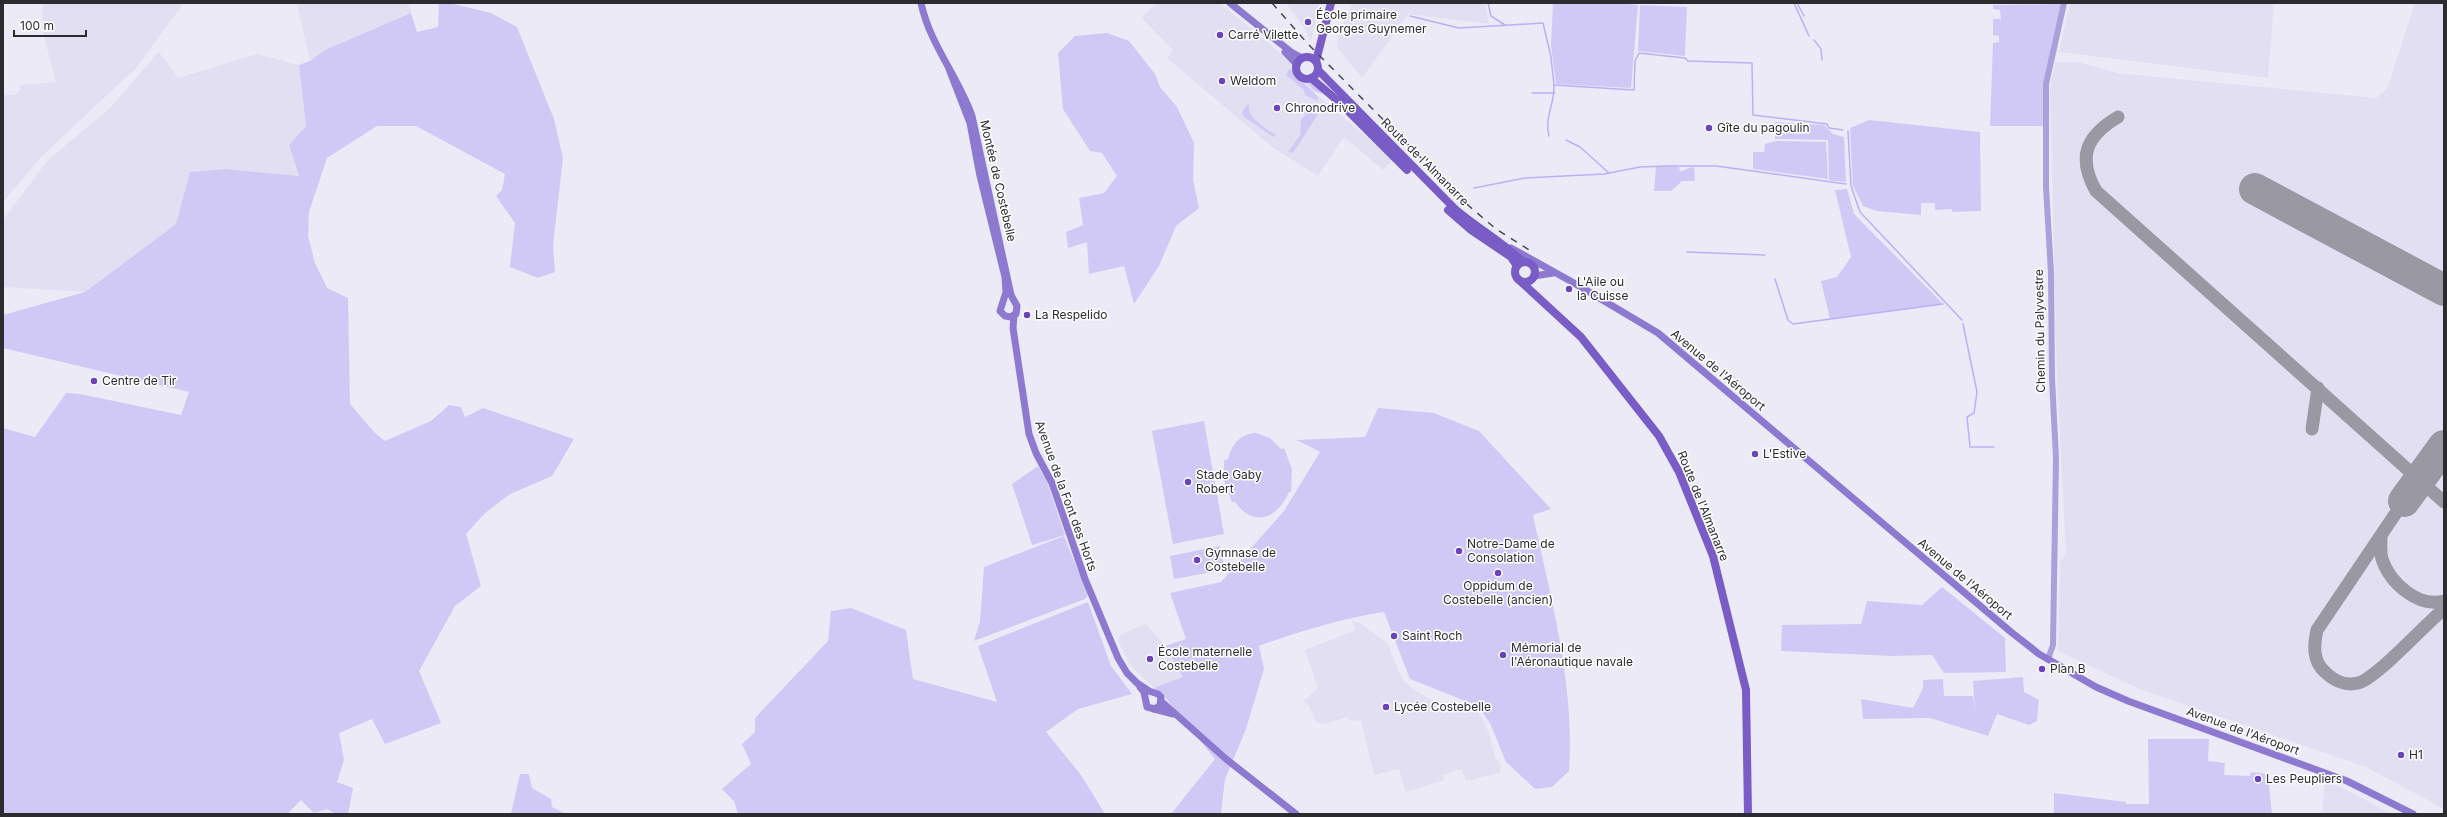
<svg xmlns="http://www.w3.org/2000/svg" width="2447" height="817" font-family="Inter,sans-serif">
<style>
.built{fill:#e2dff3}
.green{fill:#d1c9f5}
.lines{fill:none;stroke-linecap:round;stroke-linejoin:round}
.stream{stroke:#bdaff7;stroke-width:1.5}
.taxiway{stroke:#9a98a2;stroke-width:13}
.runway{stroke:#9a98a2;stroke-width:32}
.tertiary{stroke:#aca0db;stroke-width:6}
.secondary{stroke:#8d79cf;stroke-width:7}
.primary{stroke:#795cc6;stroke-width:8}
.rail{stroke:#48474d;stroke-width:1.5;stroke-dasharray:7 7;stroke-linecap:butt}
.poi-dot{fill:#6944bc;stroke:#fff;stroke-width:1.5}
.labels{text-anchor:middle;stroke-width:3;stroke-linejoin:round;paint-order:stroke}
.poi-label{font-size:12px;fill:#2c2b30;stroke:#fff;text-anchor:start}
.street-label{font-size:12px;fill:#2c2b30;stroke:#fff}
</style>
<rect width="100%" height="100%" fill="#eceaf7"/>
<g class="built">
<polygon points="42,3 183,4 135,69 41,157 3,202 3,94 16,95 20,89 20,85 56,82 43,33"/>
<polygon points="297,3 409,3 411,13 325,50 310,61"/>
<polygon points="1156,3 1220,3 1283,55 1316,94 1393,159 1383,170 1344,137 1318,176 1272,147 1167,58 1173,50 1142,18"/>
<polygon points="1286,3 1321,3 1310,43 1306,30"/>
<polygon points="1352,3 1485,3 1489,24 1408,14 1362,78 1337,47 1339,30 1349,13"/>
<polygon points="2070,3 2274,3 2268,78 2059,52"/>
<polygon points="2415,3 2444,3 2444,809 2366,767 2142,690 2058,651 2060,562 2066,554 2057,379 2050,88 2055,62 2078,62 2116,73 2376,98 2387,89"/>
<polygon points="159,52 178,78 257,54 299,65 306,126 289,145 299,176 226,169 190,172 176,224 85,292 3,287 3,220 48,160 109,109"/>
<polygon points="1352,621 1360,623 1387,643 1402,679 1414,690 1432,700 1475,709 1482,718 1490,736 1495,757 1501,765 1500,773 1466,781 1462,769 1443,775 1444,780 1406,792 1399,769 1374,775 1361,721 1349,720 1348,717 1322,724 1316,721 1308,704 1306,705 1304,701 1318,688 1305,650 1356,630"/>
<polygon points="1146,624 1165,646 1183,677 1159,687 1154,688 1130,665 1118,641 1121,634"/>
<polygon points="2325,781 2342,788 2392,814 2322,814"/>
</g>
<g class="green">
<polygon points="439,3 449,3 491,13 517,27 554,119 563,158 553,245 555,272 538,278 510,267 515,223 496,196 502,190 505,174 416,126 377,126 327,158 309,212 308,236 315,263 327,288 348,298 350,404 374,432 385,441 431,421 449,405 461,407 465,417 483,408 574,439 552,476 510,494 485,513 466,534 481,586 455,606 419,671 441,723 385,744 372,719 339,733 344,760 337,782 353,788 348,814 335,814 327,809 314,813 301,800 287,814 3,814 3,428 35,437 66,393 80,394 181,415 189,392 3,348 3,315 85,292 176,224 190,172 226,169 299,176 289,145 306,126 299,65 310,61 325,50 411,13 417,32 438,27"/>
<polygon points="1616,3 1638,5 1631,88 1556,84 1551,45 1553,4"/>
<polygon points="2061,4 2044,84 2045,126 1990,126 1993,43 1999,42 1999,36 1993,35 1993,19 2001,19 2000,10 1993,9 1993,5"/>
<polygon points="1640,5 1687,7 1685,56 1638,51"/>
<polygon points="1107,33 1129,41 1155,74 1160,87 1177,107 1194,143 1193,180 1199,208 1176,226 1159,266 1134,304 1124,266 1089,274 1087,242 1068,248 1066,232 1083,225 1079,198 1104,193 1117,176 1102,153 1090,151 1063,109 1058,53 1075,36"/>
<polygon points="1290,69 1318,97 1318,101 1306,96 1303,89 1286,75 1288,72 1287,70"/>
<polygon points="1305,80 1311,80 1322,89 1322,94 1314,91"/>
<path d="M1249,103C1246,117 1266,129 1276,135L1273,137L1243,116L1242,112Z"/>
<polygon points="1313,106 1320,111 1293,153 1288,152 1300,135 1301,120 1306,114 1302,112"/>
<polygon points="1869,120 1980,132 1981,211 1952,212 1952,209 1935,210 1935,203 1921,203 1921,215 1877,211 1863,206 1853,186 1850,128"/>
<polygon points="1775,122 1824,125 1833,134 1844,137 1846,182 1829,180 1828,140 1775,139"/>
<polygon points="1776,141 1826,142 1828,179 1753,169 1753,152 1764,152 1765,144"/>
<path d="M1656,167H1679L1680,171C1685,171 1689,167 1694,167L1695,181H1682L1671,191H1654Z"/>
<polygon points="1847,189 1854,214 1943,304 1830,319 1821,281 1837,277 1851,257 1835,190"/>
<path d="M1378,408L1434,413L1479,431L1551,509L1533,515C1551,599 1575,684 1569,771L1552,787L1535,789L1506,762L1490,723L1478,706L1410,679L1384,612C1340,619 1300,631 1259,646L1264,669L1246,729L1225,779L1221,814H1171L1215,759L1164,696L1154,688L1183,677L1165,646L1186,639L1170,593L1221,582L1284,511L1320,452L1297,440L1365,437Z"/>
<polygon points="1204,421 1224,534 1173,544 1152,431"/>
<path d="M1256,433L1270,438L1281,449L1284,448L1292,469L1291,492H1289C1277,519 1254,528 1235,502H1232L1224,481V460L1228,459C1232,444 1240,434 1256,433Z"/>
<polygon points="1038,466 1046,479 1065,535 1032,545 1012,484"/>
<polygon points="1064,536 1088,595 1085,599 974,641 980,621 984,567"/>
<polygon points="1220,546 1224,565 1217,566 1218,571 1174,579 1170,556"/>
<polygon points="1942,587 2005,638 2006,672 1944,673 1932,655 1892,656 1781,651 1782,625 1861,624 1867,601 1922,605"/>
<polygon points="1088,602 1111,666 1132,694 1078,709 1046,732 1081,775 1105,814 738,814 734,801 722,789 751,764 742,744 755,732 755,718 828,641 831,611 851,608 906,630 913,679 997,702 978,646"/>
<polygon points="2023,677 2024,692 2039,700 2037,721 2029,725 1997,714 1988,736 1930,718 1863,719 1861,699 1913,708 1923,688 1923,680 1943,679 1944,696 1973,696 1975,713 1973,681"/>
<polygon points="2148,739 2209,739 2208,761 2225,763 2224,775 2250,776 2251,772 2268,774 2272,814 2054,814 2054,793 2126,802 2126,804 2149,804"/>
<polygon points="520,774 529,774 532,788 551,799 552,807 566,814 511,814"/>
</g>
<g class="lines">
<g class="stream">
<polyline points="1488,3 1491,16 1505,25"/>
<polyline points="1794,3 1809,36"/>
<polyline points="1797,3 1804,16"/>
<polyline points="1410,16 1459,28 1543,23 1551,57 1554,85 1634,90 1635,61 1639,53 1685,58 1688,61 1752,63 1753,115 1827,124 1829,128 1843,130"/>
<polyline points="1814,40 1821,49 1822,60"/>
<polyline points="1532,93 1555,93"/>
<polyline points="1848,131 1851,186 1860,212 1962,320"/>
<path d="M1549,136C1544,118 1555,103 1554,85"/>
<polyline points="1566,140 1580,147 1609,173"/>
<polyline points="1474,188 1525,178 1604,174 1640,167 1668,166 1716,166 1846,184"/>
<polyline points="1687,252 1765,255"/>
<polyline points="1775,279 1788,320 1793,324 1943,304"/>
<polyline points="1963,324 1977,392 1974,413 1967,417 1970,447 1994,447"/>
</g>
<g class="taxiway">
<path d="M2118,117C2086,136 2077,157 2096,191L2444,502"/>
<polyline points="2312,429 2318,388"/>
<path d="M2404,501L2317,630C2314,644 2312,661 2325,672C2334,681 2346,686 2358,683C2376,679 2425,624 2444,609"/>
<path d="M2381,537C2381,544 2380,551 2382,559C2390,583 2418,608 2444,601"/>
</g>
<g class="runway">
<polyline points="2255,189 2444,290"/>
<polyline points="2404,501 2444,446"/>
</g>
<polyline class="tertiary" points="2048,659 2053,645 2056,458 2052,379 2051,273 2046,187 2046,84 2064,3"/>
<g class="secondary">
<path d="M921,3C930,45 958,76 972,116L1011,295L1017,306L1016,314L1011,317L1005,316L1000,311L1006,292L1005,277L980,176L970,123L949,69"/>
<polyline points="1230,3 1291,52 1302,58"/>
<polyline points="1285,52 1297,65"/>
<polyline points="1511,248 1574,283 1658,333 2011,632 2039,654 2096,687 2128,701 2347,781 2413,814"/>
<polyline points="1534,276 1553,273"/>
<polyline points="1014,315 1013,328 1029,434 1036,453 1052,483 1085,579 1118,658 1127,673 1137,683 1149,691 1158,694 1161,697 1160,706 1154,709"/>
<polyline points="1140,687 1144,692 1147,707 1173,714"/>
<polyline points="1162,702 1226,759 1296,814"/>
</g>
<g class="primary">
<circle cx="1307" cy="68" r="11"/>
<polyline points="1316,61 1331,3"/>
<path d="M1318,70L1455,209C1477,228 1503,242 1523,262"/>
<polyline points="1311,78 1338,101 1407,170"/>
<polyline points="1448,210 1471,230 1511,257 1517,266"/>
<circle cx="1525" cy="272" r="10"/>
<polyline points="1518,279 1581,337 1659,436 1679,472 1713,556 1746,690 1748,814"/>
</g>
<polyline class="rail" points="1272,3 1307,43 1469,206 1496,229 1534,253"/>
</g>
<g class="poi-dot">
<circle cx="1308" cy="22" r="4"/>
<circle cx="1220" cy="35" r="4"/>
<circle cx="1222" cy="81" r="4"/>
<circle cx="1277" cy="108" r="4"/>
<circle cx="1709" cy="128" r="4"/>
<circle cx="1569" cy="289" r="4"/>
<circle cx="1027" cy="315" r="4"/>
<circle cx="94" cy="381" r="4"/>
<circle cx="1755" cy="454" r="4"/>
<circle cx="1188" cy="482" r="4"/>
<circle cx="1459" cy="551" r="4"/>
<circle cx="1197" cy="560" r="4"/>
<circle cx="1498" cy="573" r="4"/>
<circle cx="1394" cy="636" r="4"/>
<circle cx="1503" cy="655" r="4"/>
<circle cx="1150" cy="659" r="4"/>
<circle cx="2042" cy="669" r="4"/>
<circle cx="1386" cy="707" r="4"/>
<circle cx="2401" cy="755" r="4"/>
<circle cx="2258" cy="779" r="4"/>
</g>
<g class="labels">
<g class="poi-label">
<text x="1316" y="19">École primaire<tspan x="1316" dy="14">Georges Guynemer</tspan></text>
<text x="1228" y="39">Carré Vilette</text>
<text x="1230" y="85">Weldom</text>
<text x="1285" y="112">Chronodrive</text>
<text x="1717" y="132">Gîte du pagoulin</text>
<text x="1577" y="286">L'Aile ou<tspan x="1577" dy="14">la Cuisse</tspan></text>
<text x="1035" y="319">La Respelido</text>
<text x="102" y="385">Centre de Tir</text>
<text x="1763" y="458">L'Estive</text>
<text x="1196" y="479">Stade Gaby<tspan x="1196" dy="14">Robert</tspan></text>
<text x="1467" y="548">Notre-Dame de<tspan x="1467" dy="14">Consolation</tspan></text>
<text x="1205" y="557">Gymnase de<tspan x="1205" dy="14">Costebelle</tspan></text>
<text x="1498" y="590" text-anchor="middle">Oppidum de<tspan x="1498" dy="14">Costebelle (ancien)</tspan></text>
<text x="1402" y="640">Saint Roch</text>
<text x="1511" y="652">Mémorial de<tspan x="1511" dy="14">l'Aéronautique navale</tspan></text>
<text x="1158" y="656">École maternelle<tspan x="1158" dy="14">Costebelle</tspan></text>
<text x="2050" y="673">Plan B</text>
<text x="1394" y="711">Lycée Costebelle</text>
<text x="2409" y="759">H1</text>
<text x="2266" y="783">Les Peupliers</text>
</g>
<g class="street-label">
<text transform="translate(1425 162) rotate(45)" y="4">Route de l'Almanarre</text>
<text transform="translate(998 181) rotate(77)" y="4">Montée de Costebelle</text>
<text transform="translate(2040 331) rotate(-91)" y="4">Chemin du Palyvestre</text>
<text transform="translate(1718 370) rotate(40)" y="4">Avenue de l'Aéroport</text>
<text transform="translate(1066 496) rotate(70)" y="4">Avenue de la Font des Horts</text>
<text transform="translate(1703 506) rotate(68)" y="4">Route de l'Almanarre</text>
<text transform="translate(1965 579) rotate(40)" y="4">Avenue de l'Aéroport</text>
<text transform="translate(2243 731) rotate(20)" y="4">Avenue de l'Aéroport</text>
</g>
</g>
<rect width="2447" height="817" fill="none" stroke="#2c2b30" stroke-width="8"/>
<path d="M14 30v6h72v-6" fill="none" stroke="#2c2b30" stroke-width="2"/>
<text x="20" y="30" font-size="12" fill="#2c2b30" stroke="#ffffff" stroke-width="3" paint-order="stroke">100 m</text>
</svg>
